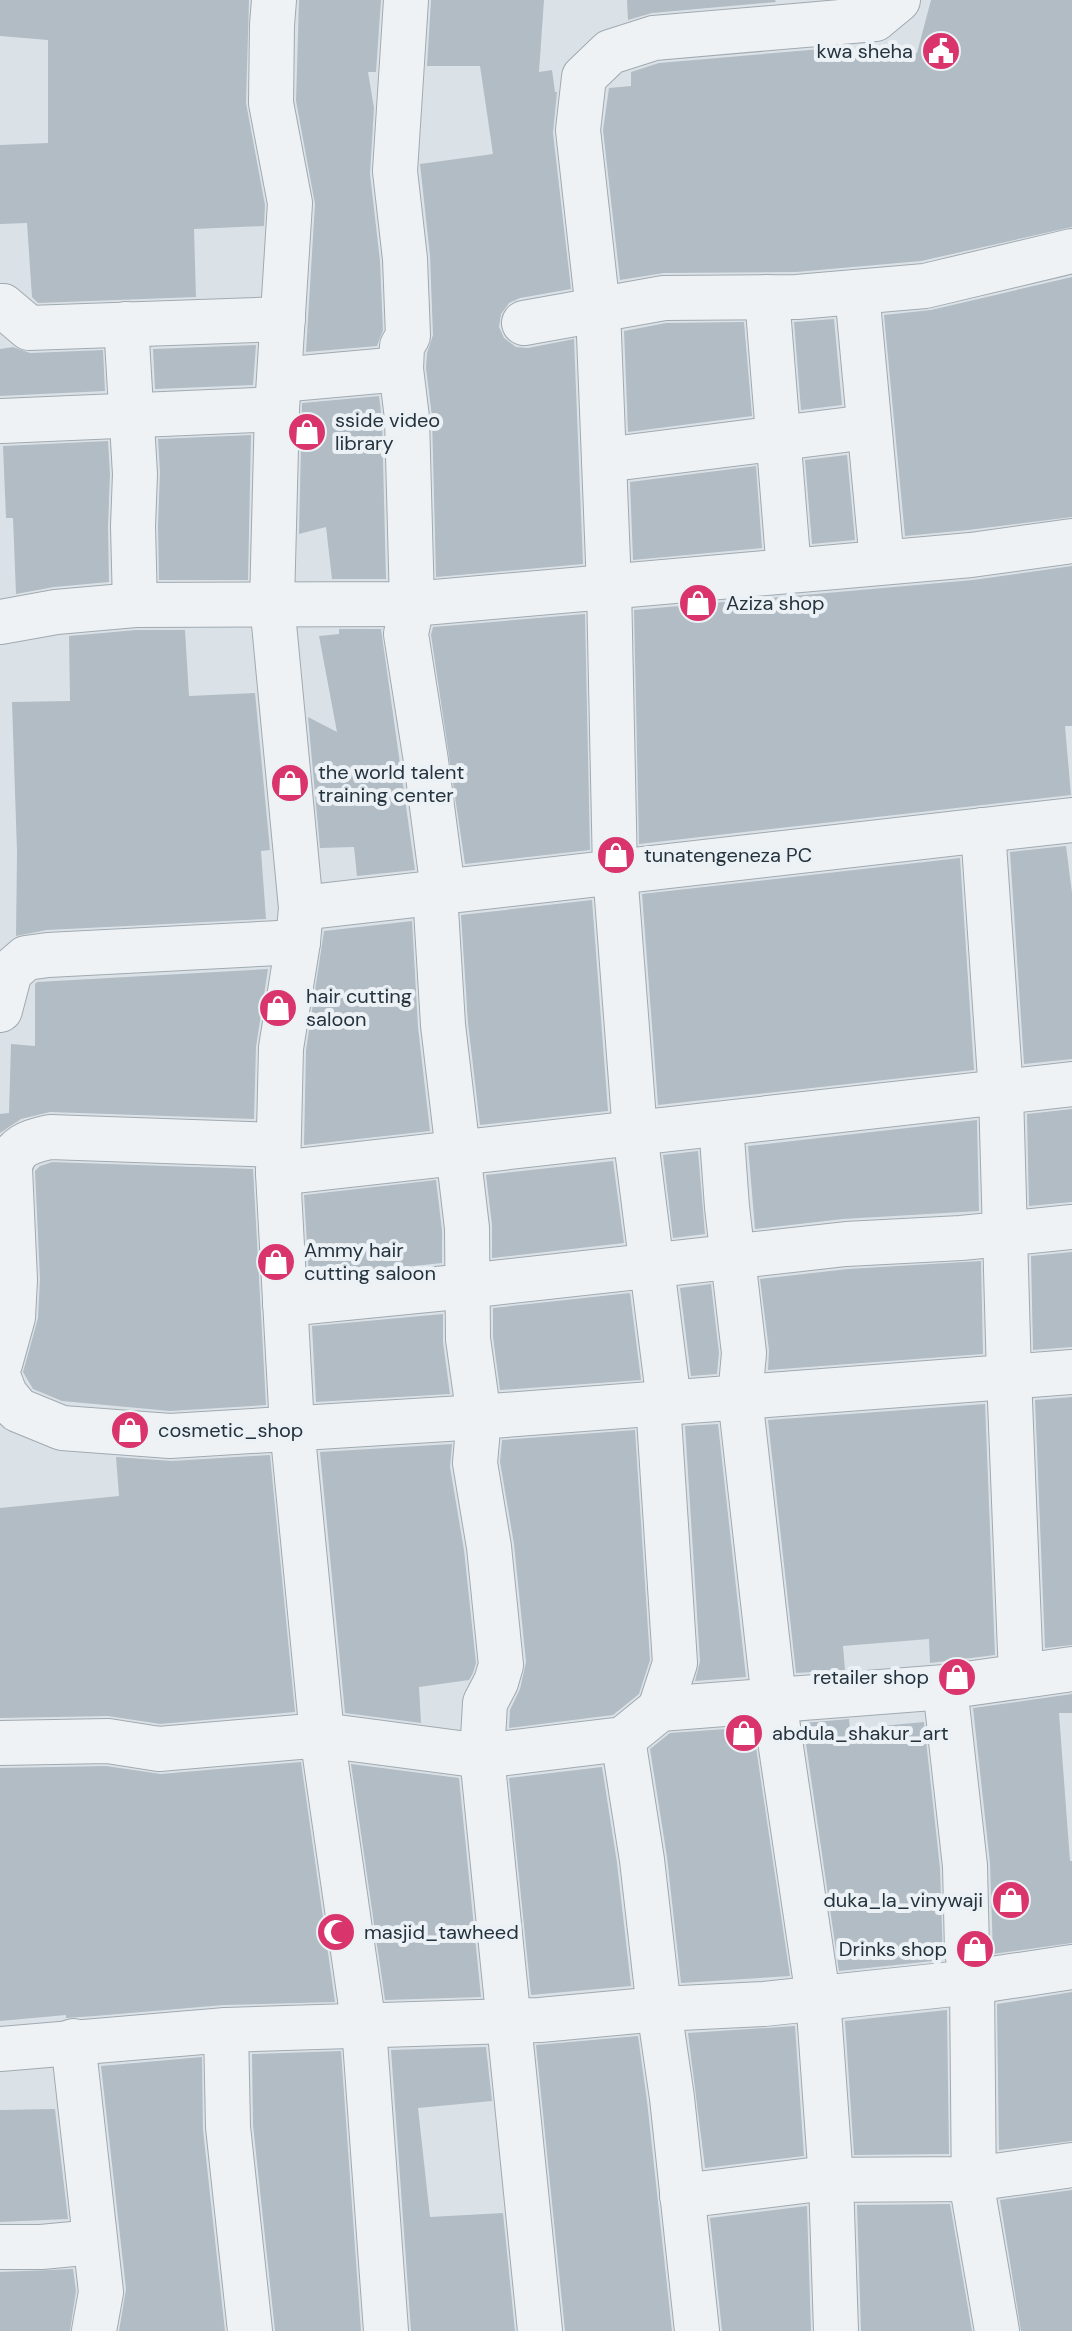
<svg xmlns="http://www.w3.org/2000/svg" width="1072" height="2331" font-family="'DM Sans',sans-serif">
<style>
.building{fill:#b2bcc4}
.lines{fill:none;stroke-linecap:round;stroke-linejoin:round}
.minor-casing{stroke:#a0aab1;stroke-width:46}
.minor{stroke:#eef2f5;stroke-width:44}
.labels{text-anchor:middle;stroke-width:8;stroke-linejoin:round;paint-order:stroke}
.poi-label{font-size:20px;fill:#24333e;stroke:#ebf1f5;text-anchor:start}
</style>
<rect width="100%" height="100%" fill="#dbe2e7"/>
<g class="building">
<polygon points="0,0 249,0 246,103 265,205 264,226 194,229 196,297 38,303 32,297 27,223 0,224 0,145 48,143 48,40 0,36"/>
<polygon points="299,0 381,0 376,72 368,72 374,108 370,174 380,261 383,330 377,346 306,352 315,204 296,101"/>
<polygon points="431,0 544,0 539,72 552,70 555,92 557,92 553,133 571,289 520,298 509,303 501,314 499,327 504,338 516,347 528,348 574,339 583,564 436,577 432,417 426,368 427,353 433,335 430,256 420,164 493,154 480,66 427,66"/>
<polygon points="627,0 775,0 776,2 652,13 628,20"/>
<polygon points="931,0 1072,0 1072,227 921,261 796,272 664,273 620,280 603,130 609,88 631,86 631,72 659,63 833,48 834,59 917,53"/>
<polygon points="1072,277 1072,517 968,530 905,536 884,315 931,310"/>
<polygon points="834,319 842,405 801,410 794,322"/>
<polygon points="744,322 752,416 628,432 624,331 666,323"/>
<polygon points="256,345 253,385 155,389 153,349"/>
<polygon points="13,347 30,353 103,350 105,391 0,396 0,349"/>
<polygon points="379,396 382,420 386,579 332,579 326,527 299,534 302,403"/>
<polygon points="251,435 248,580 159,580 158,526 160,472 158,439"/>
<polygon points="108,441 110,474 108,527 109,582 54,587 16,594 13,518 6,518 3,446"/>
<polygon points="847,455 855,540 812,544 805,460"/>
<polygon points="756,466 762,548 633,560 630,482"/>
<polygon points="1072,566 1072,726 1065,726 1071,795 639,844 634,610 973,580"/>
<polygon points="585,614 590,850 465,864 431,635 433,627"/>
<polygon points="339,629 381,629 415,870 357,876 354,847 320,848 308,717 337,732 319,636 339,634"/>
<polygon points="136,630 185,630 189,696 255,693 270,850 261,851 266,919 47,930 16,936 17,852 12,702 70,701 69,636"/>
<polygon points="1066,846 1072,893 1072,1059 1024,1064 1010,852"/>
<polygon points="960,858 974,1070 658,1105 642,894"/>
<polygon points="592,900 608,1111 480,1125 468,1023 461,915"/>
<polygon points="412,921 418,1027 430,1131 304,1145 306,1050 324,931"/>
<polygon points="268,969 256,1047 254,1119 50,1112 21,1119 0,1133 0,1114 9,1113 11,1044 35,1046 35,984 37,982"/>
<polygon points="1072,1109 1072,1202 1029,1206 1027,1114"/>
<polygon points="977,1120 979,1211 843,1219 755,1229 748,1146"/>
<polygon points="698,1151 705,1234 673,1238 663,1155"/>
<polygon points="613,1161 624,1243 492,1258 492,1225 486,1175"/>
<polygon points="52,1162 253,1169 266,1405 170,1411 62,1401 33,1389 23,1372 38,1318 40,1279 35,1171 40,1166"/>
<polygon points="436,1180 442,1230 442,1263 309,1277 304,1195"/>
<polygon points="1072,1252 1072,1347 1033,1350 1031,1256"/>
<polygon points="981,1261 983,1354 768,1370 769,1350 760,1279 848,1269"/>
<polygon points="711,1284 719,1353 717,1374 691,1376 680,1288"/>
<polygon points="630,1293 641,1380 500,1390 493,1337 493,1308"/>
<polygon points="443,1314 443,1342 450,1394 316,1402 312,1326"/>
<polygon points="1072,1397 1072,1645 1045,1648 1035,1400"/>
<polygon points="985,1404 995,1655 930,1663 929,1639 843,1646 845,1670 796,1673 768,1420"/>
<polygon points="718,1424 746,1677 695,1681 700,1661 685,1426"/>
<polygon points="635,1430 650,1660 639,1694 613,1715 509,1728 510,1710 520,1689 526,1662 514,1544 500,1462 502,1440"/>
<polygon points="452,1444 450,1467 464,1550 476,1663 473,1673 469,1680 419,1687 421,1723 345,1713 320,1452"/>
<polygon points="270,1455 295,1712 160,1724 108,1716 0,1718 0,1508 119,1496 116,1457 172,1461"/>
<polygon points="1072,1694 1072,1713 1059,1713 1070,1861 1072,1861 1072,1943 993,1954 990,1863 973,1708"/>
<polygon points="849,1719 850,1729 924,1722 940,1868 943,1960 839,1971 803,1723"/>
<polygon points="753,1727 790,1976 681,1983 667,1857 650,1749 670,1733"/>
<polygon points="301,1762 335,2002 224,2005 95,2016 66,2018 66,2015 0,2021 0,1768 106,1766 161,1774"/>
<polygon points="351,1764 459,1778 481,1997 385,2000"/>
<polygon points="602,1767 617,1863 631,1986 531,1995 509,1778"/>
<polygon points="1072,1992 1072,2141 999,2150 997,2004"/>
<polygon points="947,2010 949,2154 854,2155 845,2021"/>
<polygon points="795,2026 804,2156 705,2168 688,2033"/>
<polygon points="638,2036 647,2101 672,2331 565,2331 536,2045"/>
<polygon points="486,2047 492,2101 418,2108 430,2217 503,2213 515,2331 411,2331 391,2050"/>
<polygon points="341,2051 361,2331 275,2331 253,2125 252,2054"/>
<polygon points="202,2057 203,2130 225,2331 119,2331 126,2289 101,2066"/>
<polygon points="55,2109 68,2219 0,2222 0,2110"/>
<polygon points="1072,2190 1072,2331 1021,2331 1000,2200"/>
<polygon points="950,2204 972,2331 861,2331 857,2205"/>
<polygon points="807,2206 811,2331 722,2331 710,2218"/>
<polygon points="73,2269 76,2291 70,2331 0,2331 0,2272"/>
</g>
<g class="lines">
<g class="minor-casing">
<g id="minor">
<polyline points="274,0 272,25 271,103 290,203 277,409 272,603 301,908 298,942 281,1048 278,1173 292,1427 322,1735 364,2027 386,2331"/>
<polyline points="406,0 395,171 405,259 408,336 402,346 401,369 407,418 412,604 406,634 426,761 441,875 435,893 443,1025 467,1228 468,1339 479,1417 475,1463 489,1547 501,1665 496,1682 485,1703 482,1756 540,2331"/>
<polyline points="857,292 882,562"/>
<polyline points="767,297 789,571"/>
<polyline points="0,306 3,306 29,328 283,319"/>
<polyline points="524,323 664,298 797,297 925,286 1072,251"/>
<polyline points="126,324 135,474 133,526 135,605"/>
<polyline points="279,380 401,369"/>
<polyline points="2,421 277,409"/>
<polyline points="604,460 868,427"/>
<polyline points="0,622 56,612 135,605 412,604 971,555 1072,541"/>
<polyline points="983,830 1001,1093 1009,1376 1021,1676"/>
<polyline points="301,908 1072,820"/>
<polyline points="0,1010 10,972 26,958 48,955 298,942"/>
<polyline points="721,1124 727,1207 744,1353 740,1397 774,1700 818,1997 831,2180 836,2331"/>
<polyline points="278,1173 1072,1084"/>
<polyline points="285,1304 467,1286 846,1244 961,1238 1072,1227"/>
<path d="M0,1364L13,1317L15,1280L10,1169C12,1146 31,1141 50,1137L278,1145"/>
<polyline points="0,1381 5,1394 18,1410 62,1428 170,1436 479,1417 1072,1372"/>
<polyline points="669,1402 635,1133 615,872 609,587 598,310 578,130 584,77 610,52 654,38 875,19 898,0"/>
<polyline points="658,1403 675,1663 660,1709"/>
<polyline points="945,1687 965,1866 967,1951 972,1982 974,2198 997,2331"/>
<polyline points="623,1739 642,1860 659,2009 672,2098 697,2331"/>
<polyline points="0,1743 108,1741 159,1749 322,1735 482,1756 623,1739 660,1709 945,1687 1072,1669"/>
<polyline points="226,2030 228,2127 250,2331"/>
<polyline points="73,2041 101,2292 94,2331"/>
<polyline points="0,2049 226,2030 540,2020 659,2009 764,2004 972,1982 1072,1967"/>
<polyline points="682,2196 811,2180 973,2179 1072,2165"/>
<polyline points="0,2247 41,2247 95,2242"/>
</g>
</g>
<use href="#minor" class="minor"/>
</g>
<defs>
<g id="civic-disc" transform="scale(2)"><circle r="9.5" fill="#d9346b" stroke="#ebf1f5"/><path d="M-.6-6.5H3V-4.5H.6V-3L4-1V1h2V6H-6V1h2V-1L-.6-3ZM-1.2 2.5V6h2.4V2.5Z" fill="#fff"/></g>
<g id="shop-disc" transform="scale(2)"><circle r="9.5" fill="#d9346b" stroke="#ebf1f5"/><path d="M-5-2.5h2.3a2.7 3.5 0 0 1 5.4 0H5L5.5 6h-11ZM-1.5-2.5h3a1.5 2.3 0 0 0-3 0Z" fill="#fff"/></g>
<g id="mosque-disc" transform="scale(2)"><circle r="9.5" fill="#d9346b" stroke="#ebf1f5"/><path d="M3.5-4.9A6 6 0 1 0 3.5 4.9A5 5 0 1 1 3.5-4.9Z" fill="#fff"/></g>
</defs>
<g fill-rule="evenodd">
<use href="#civic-disc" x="941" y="51"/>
<use href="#shop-disc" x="307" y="432"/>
<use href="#shop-disc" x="698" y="603"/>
<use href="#shop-disc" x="290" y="783"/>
<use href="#shop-disc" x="616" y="855"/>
<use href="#shop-disc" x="278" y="1008"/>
<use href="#shop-disc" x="276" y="1262"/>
<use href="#shop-disc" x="130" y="1430"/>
<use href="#shop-disc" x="957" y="1677"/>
<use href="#shop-disc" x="744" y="1733"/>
<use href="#shop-disc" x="1011" y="1900"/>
<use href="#mosque-disc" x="336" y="1932"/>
<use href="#shop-disc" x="975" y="1949"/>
</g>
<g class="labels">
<g class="poi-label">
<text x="913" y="58" text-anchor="end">kwa sheha</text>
<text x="335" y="427">sside video<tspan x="335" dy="23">library</tspan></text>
<text x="726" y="610">Aziza shop</text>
<text x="318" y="779">the world talent<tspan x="318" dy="23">training center</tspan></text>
<text x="644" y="862">tunatengeneza PC</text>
<text x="306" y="1003">hair cutting<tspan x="306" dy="23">saloon</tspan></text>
<text x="304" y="1257">Ammy hair<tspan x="304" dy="23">cutting saloon</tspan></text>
<text x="158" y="1437">cosmetic_shop</text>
<text x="929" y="1684" text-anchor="end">retailer shop</text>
<text x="772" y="1740">abdula_shakur_art</text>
<text x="983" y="1907" text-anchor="end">duka_la_vinywaji</text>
<text x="364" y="1939">masjid_tawheed</text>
<text x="947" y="1956" text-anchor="end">Drinks shop</text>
</g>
</g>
</svg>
